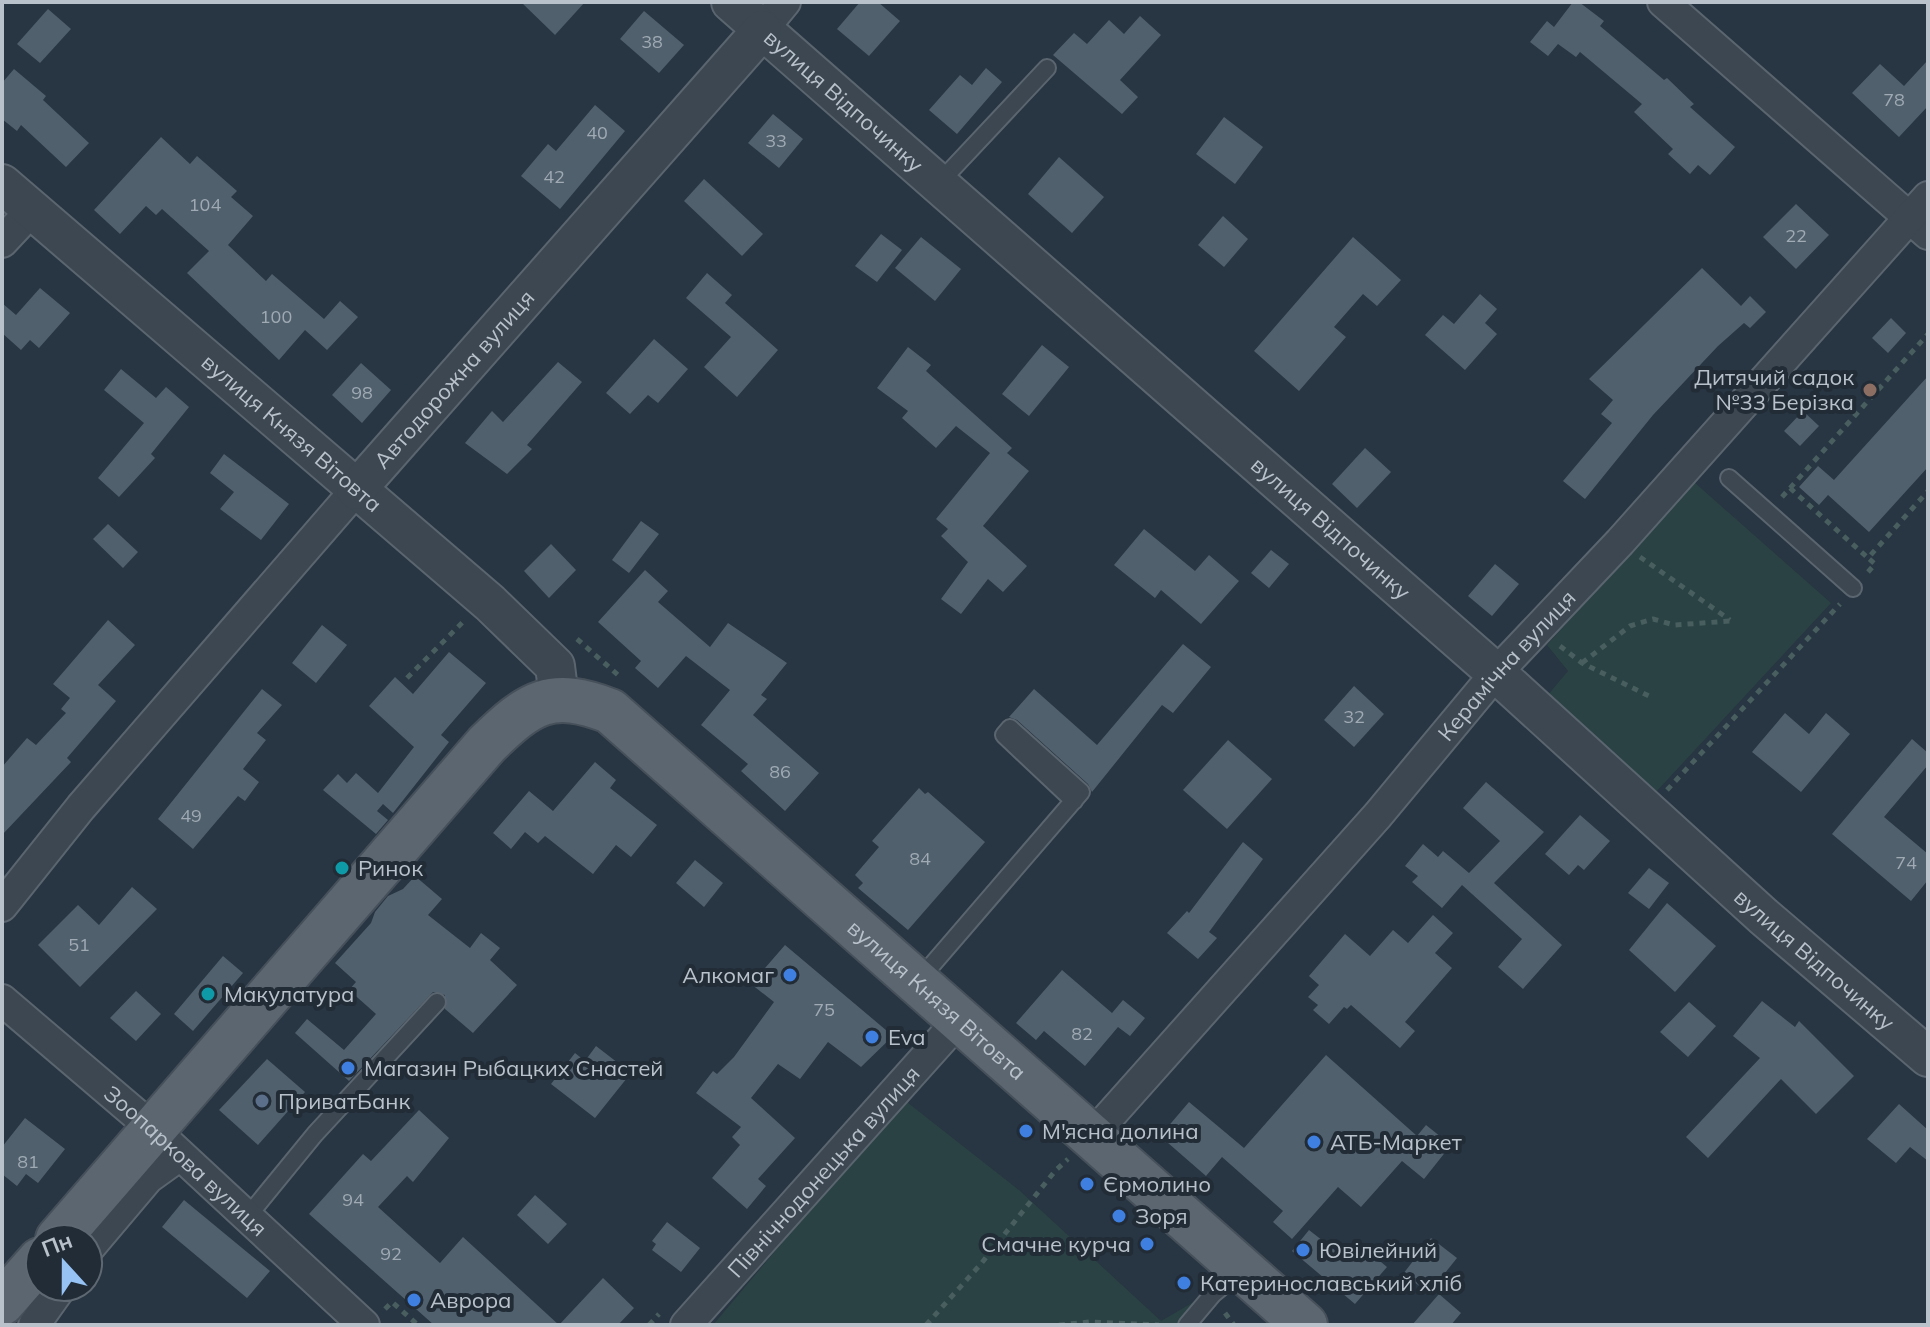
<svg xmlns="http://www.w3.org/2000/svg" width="1930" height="1327" font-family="Mulish,sans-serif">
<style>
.green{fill:#2a4243}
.building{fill:#51606d}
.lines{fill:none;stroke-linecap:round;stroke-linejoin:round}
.service-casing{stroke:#5a656f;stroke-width:20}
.minor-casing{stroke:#5a656f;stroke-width:34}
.tertiary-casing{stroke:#5a656f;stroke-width:42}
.primary-casing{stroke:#46505b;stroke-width:48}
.path{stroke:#485e5f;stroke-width:5;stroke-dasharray:6 6;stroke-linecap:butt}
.service{stroke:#3c4752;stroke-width:16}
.minor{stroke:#3c4752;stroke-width:30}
.tertiary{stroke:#3c4752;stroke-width:38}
.primary{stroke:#5b6671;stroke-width:44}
.education-dot{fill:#8d6e63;stroke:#212c37;stroke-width:3}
.culture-dot{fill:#0f9aa8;stroke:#212c37;stroke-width:3}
.shop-dot{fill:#3f7fe0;stroke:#212c37;stroke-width:3}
.service-dot{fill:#5c6f8a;stroke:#212c37;stroke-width:3}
.labels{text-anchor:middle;stroke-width:8;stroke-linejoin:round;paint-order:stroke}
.number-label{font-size:18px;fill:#9faab4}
.street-label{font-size:22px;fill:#b9c2cb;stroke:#212c37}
.poi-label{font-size:22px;fill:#b9c2cb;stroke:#212c37;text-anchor:start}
</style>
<rect width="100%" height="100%" fill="#283542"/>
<g class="green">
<polygon points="1694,482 1831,603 1656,792 1547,696 1568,671 1547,645"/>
<polygon points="903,1099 1019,1190 1161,1321 1197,1300 1208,1313 1199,1325 713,1325"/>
</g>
<g class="building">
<polygon points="521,2 585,2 555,35"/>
<polygon points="860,2 878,2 900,21 869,56 837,29"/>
<polygon points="1573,2 1579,2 1604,21 1600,26 1664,80 1667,78 1694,104 1690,107 1735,147 1710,175 1698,165 1690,174 1668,154 1673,149 1634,112 1642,104 1580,52 1576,57 1558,44 1548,56 1530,42 1547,21 1554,27"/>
<polygon points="48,9 71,29 40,63 17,44"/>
<polygon points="644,11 684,45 659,73 620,39"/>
<polygon points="1140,16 1161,35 1120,80 1138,97 1122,114 1053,55 1074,33 1087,44 1109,20 1124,34"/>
<polygon points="1928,60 1928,106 1899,137 1852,93 1880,64 1904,86"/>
<polygon points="986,68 1002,82 957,134 929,110 960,75 972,85"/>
<polygon points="14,69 46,96 43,100 89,143 66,167 21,125 17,131 2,119 2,83"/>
<polygon points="595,105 625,131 560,209 521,176 548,144 556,151"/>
<polygon points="773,114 803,139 779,168 748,143"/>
<polygon points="1224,117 1263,147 1235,184 1196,154"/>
<polygon points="161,137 190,164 197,156 237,191 231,197 253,216 228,245 266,281 272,274 324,319 340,301 358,317 327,350 305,330 279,360 187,273 209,251 162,209 156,215 146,206 120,234 94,210"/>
<polygon points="1059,157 1104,197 1072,233 1028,194"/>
<polygon points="704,179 763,234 742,256 684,201"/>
<polygon points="1796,204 1829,235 1796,269 1763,237"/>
<polygon points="1223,216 1248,239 1224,267 1198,245"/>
<polygon points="881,234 902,250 877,282 855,266"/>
<polygon points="921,237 961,269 935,301 895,268"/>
<polygon points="1353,237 1401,280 1377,306 1363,294 1334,327 1346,337 1299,391 1254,351"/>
<polygon points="1702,268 1741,306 1750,296 1766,312 1750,328 1744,323 1718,346 1653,415 1585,499 1563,481 1612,423 1601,414 1613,400 1589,379"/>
<polygon points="707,273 732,295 725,303 778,350 737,397 704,367 731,337 686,298"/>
<polygon points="40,288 70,313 39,348 30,340 21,350 2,333 2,303 16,315"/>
<polygon points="1480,294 1497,309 1485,323 1497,334 1465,370 1425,335 1443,315 1454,324"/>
<polygon points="1891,318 1906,333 1888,353 1872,338"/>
<polygon points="654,339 688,369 658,403 648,395 630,414 606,393"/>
<polygon points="1042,345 1069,367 1029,416 1002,394"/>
<polygon points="908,347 931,365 926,371 1012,448 1007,453 1029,471 983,526 1027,566 1003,592 988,579 961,614 941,599 968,562 941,536 948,529 936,519 990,453 956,426 936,448 902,418 908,411 877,388"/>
<polygon points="558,362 582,382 527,445 532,449 507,474 465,443 492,411 503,422"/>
<polygon points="361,363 391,390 362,423 332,395"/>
<polygon points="121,369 156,398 166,387 189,407 151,454 155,458 119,497 98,478 144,423 104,390"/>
<polygon points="1928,376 1928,467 1869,532 1828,495 1819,505 1799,487 1818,466 1834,480"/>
<polygon points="1803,411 1819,426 1800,446 1784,431"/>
<polygon points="1365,448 1391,472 1357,508 1332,484"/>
<polygon points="224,454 289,504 261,540 220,509 234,492 210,473"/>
<polygon points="641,521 659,534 629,573 612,560"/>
<polygon points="108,524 138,552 123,568 93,539"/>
<polygon points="1144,529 1195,571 1209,555 1239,581 1201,624 1161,590 1155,598 1114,565"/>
<polygon points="551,544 576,570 549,598 524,571"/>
<polygon points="1271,550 1289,564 1269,588 1251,573"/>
<polygon points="1495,564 1519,584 1492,616 1468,596"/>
<polygon points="645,570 668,591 658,602 710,647 728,623 787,663 761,695 767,699 753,715 819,773 785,811 741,771 748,764 701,725 730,690 686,656 658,688 635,668 641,661 598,622"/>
<polygon points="108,620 135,645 98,685 116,701 67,758 71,762 2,835 2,767 27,738 36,745 66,713 61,709 70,698 53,684"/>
<polygon points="322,625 347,645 316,683 292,663"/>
<polygon points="1183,644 1211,667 1173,713 1162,705 1092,792 1088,784 1017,720 1009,717 1034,689 1097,745"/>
<polygon points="449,652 486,683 441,735 449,742 393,813 383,804 377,811 388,820 376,834 323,790 338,774 347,783 356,773 378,793 414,747 369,706 395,677 413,694"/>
<polygon points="1354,686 1384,714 1354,747 1324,720"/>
<polygon points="262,689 282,705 257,733 266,740 243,769 259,782 245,801 238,796 193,849 158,819"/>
<polygon points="1785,713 1809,734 1826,713 1850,734 1801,792 1752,752"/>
<polygon points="1912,739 1928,753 1928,765 1884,817 1928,854 1928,880 1911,901 1832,834"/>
<polygon points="1228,740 1272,779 1227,829 1183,790"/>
<polygon points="595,762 616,780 610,788 657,825 631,857 616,845 593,874 545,836 538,843 525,832 511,849 493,833 529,791 553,811"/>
<polygon points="1486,782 1544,832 1494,883 1562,945 1523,989 1498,967 1522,939 1462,885 1442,908 1412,882 1418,876 1405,866 1423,844 1438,857 1443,851 1469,873 1500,841 1463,808"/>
<polygon points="919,788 925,794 928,792 985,842 908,930 858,888 863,883 855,875 879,847 872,841"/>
<polygon points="1580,815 1610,841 1584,870 1578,865 1569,875 1545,854"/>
<polygon points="1243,842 1263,859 1209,932 1217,938 1198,959 1167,933 1187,911 1189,913"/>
<polygon points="695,860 723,883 704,907 676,883"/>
<polygon points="1649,868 1669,883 1649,909 1628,893"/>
<polygon points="415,876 442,899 428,915 470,948 481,933 500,948 490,960 517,985 473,1033 445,1009 445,995 433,992 349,1081 295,1033 307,1019 344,1050 376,1014 349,990 356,982 335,963 371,923 375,912 388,896 403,889"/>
<polygon points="132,887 157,909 80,987 38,945 78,905 99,925"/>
<polygon points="1667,903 1716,946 1675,992 1629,950"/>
<polygon points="1433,915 1453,933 1435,953 1452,968 1405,1022 1415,1031 1400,1048 1351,1005 1347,1009 1344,1007 1329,1024 1313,1010 1318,1005 1308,997 1319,985 1309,976 1345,934 1370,956 1393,930 1408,943"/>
<polygon points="785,945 893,1036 861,1067 828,1042 800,1079 778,1064 751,1098 795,1138 758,1179 766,1186 747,1209 712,1178 740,1145 732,1137 741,1127 696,1093 713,1071 717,1074 734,1057 774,1002 751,984"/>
<polygon points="223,956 243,973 193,1031 174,1014"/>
<polygon points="1062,970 1112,1013 1123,1000 1145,1018 1130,1036 1118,1027 1085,1066 1044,1031 1036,1040 1016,1023"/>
<polygon points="136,991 161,1014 136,1041 110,1018"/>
<polygon points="1762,1001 1795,1027 1799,1021 1854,1076 1816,1114 1781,1079 1708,1158 1686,1137 1760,1058 1733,1036"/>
<polygon points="1689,1002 1716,1026 1688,1057 1660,1032"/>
<polygon points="596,1046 631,1073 595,1118 551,1084 575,1053 585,1061"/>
<polygon points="1326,1055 1417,1136 1426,1125 1451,1145 1424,1179 1402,1161 1361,1207 1338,1187 1292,1239 1273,1222 1283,1211 1222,1157 1206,1176 1160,1136 1189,1102 1244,1148"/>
<polygon points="267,1059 305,1092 258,1145 219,1110"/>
<polygon points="1899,1104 1928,1130 1928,1161 1910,1147 1896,1163 1867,1139"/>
<polygon points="419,1110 449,1138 413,1182 407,1176 378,1207 440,1263 463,1237 559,1325 603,1278 634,1308 618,1325 434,1325 309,1214 363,1154 371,1161"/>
<polygon points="25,1118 65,1149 38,1183 26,1174 17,1186 2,1174 2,1147"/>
<polygon points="535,1195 567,1224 548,1244 517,1215"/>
<polygon points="184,1200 270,1271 247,1298 162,1227"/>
<polygon points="667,1222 700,1248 681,1272 652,1250 656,1244 652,1241"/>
<polygon points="1309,1230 1350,1262 1363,1247 1387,1267 1355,1304 1292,1251"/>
<polygon points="1431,1238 1457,1258 1429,1293 1403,1274"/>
<polygon points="1439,1294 1461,1313 1451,1325 1412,1325"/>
</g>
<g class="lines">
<g class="service-casing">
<g id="service">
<polyline points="939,183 1047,68"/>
<polyline points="1729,478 1853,588"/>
<polyline points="919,980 1081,792 1010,728 1004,735 1074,801"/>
<polyline points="248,1216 315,1134 437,1002"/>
<polyline points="1187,1325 1213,1294 1242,1270"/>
</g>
</g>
<g class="minor-casing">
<g id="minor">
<polyline points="1663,2 1928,234"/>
<polyline points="762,30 785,2"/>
<polyline points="2,242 32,210"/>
<polyline points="2,906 81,807 356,490"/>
<path id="s1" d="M2,1000L144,1121L364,1325"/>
<path id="s2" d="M1090,1138L1378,815L1496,673L1620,542L1928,197"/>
<polyline points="88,1249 148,1178 180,1155"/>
<polyline points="34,1325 61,1287"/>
<path id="s3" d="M686,1325L960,1019"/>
</g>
</g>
<g class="tertiary-casing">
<g id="tertiary">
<path id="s4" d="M731,2L1496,673L1763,916L1928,1057"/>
<path id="s5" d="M2,184L490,603L555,666L559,698"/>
<path id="s6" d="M356,490L762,30"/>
</g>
</g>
<g class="primary-casing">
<g id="primary">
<path id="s7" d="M58,1239L487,744C530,702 551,688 610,711L1305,1325"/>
<polyline points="2,1303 40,1260"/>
</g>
</g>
<g class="path">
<polyline points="1790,488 1868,558"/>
<polyline points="1782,497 1928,334"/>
<polyline points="1640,557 1730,620"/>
<polyline points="1868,572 1875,564 1868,558 1928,491"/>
<polyline points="577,639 618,675"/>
<polyline points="1560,646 1582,663 1649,696"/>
<polyline points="1582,663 1630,626 1653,619 1674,625 1731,621"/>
<polyline points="407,678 464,621"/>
<polyline points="1667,790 1840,604"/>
<polyline points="385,1309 392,1302 418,1325"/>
<polyline points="1225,1313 1234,1325"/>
<polyline points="649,1325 659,1314"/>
<polyline points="926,1325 980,1265 1055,1171 1068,1159"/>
<polyline points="1059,1325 1090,1322 1159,1325"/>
</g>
<use href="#service" class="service"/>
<use href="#minor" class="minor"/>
<use href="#tertiary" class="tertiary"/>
<use href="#primary" class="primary"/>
</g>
<circle class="education-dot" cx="1870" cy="390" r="8"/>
<g class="culture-dot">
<circle cx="342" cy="868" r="8"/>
<circle cx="208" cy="994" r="8"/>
</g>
<g class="shop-dot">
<circle cx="790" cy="975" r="8"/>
<circle cx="872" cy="1037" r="8"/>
<circle cx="348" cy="1068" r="8"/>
<circle cx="1026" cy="1131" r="8"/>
<circle cx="1314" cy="1142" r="8"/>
<circle cx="1087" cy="1184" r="8"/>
<circle cx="1119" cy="1216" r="8"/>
<circle cx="1147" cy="1244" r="8"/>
<circle cx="1303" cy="1250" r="8"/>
<circle cx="1184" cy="1283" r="8"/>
<circle cx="414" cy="1300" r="8"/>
</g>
<circle class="service-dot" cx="262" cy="1101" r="8"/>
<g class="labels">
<g class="number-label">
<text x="652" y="48">38</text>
<text x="1894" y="106">78</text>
<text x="597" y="139">40</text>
<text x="776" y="147">33</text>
<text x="554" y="183">42</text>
<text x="205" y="211">104</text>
<text x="1796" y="242">22</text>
<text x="276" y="323">100</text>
<text x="362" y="399">98</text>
<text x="1354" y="723">32</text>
<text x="780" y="778">86</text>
<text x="191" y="822">49</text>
<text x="920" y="865">84</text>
<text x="1906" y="869">74</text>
<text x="79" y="951">51</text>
<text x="824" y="1016">75</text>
<text x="1082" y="1040">82</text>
<text x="28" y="1168">81</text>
<text x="353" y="1206">94</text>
<text x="391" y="1260">92</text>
</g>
<g class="street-label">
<text dy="8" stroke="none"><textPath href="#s4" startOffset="150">вулиця Відпочинку</textPath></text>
<text dy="8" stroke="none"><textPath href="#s6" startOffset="148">Автодорожна вулиця</textPath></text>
<text dy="8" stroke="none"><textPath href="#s5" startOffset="382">вулиця Князя Вітовта</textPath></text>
<text dy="8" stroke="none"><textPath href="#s4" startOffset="798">вулиця Відпочинку</textPath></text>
<text dy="8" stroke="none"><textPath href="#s2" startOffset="630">Керамічна вулиця</textPath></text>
<text dy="8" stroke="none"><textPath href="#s4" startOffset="1446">вулиця Відпочинку</textPath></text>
<text dy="8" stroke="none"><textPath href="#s7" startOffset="1230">вулиця Князя Вітовта</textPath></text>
<text dy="8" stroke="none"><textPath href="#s1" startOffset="244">Зоопаркова вулиця</textPath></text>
<text dy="8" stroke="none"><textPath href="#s3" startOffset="206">Північнодонецька вулиця</textPath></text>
</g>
<g class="poi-label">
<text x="1854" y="385" text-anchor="end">Дитячий садок<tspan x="1854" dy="25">№33 Берізка</tspan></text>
<text x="358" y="876">Ринок</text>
<text x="774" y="983" text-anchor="end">Алкомаг</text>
<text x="224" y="1002">Макулатура</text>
<text x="888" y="1045">Eva</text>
<text x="364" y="1076">Магазин Рыбацких Снастей</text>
<text x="278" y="1109">ПриватБанк</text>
<text x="1042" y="1139">М'ясна долина</text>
<text x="1330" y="1150">АТБ-Маркет</text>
<text x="1103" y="1192">Єрмолино</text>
<text x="1135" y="1224">Зоря</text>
<text x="1131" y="1252" text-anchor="end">Смачне курча</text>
<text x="1319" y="1258">Ювілейний</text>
<text x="1200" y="1291">Катеринославський хліб</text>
<text x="430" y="1308">Аврора</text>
</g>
</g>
<rect width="1930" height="1327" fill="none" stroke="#b9c2cb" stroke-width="8"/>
<g transform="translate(64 1263) rotate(339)"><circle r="38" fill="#212c37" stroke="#5e6872" stroke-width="2"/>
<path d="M0-6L14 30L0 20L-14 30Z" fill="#96c3f4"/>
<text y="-12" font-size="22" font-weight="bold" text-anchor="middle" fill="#b9c2cb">Пн</text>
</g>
</svg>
